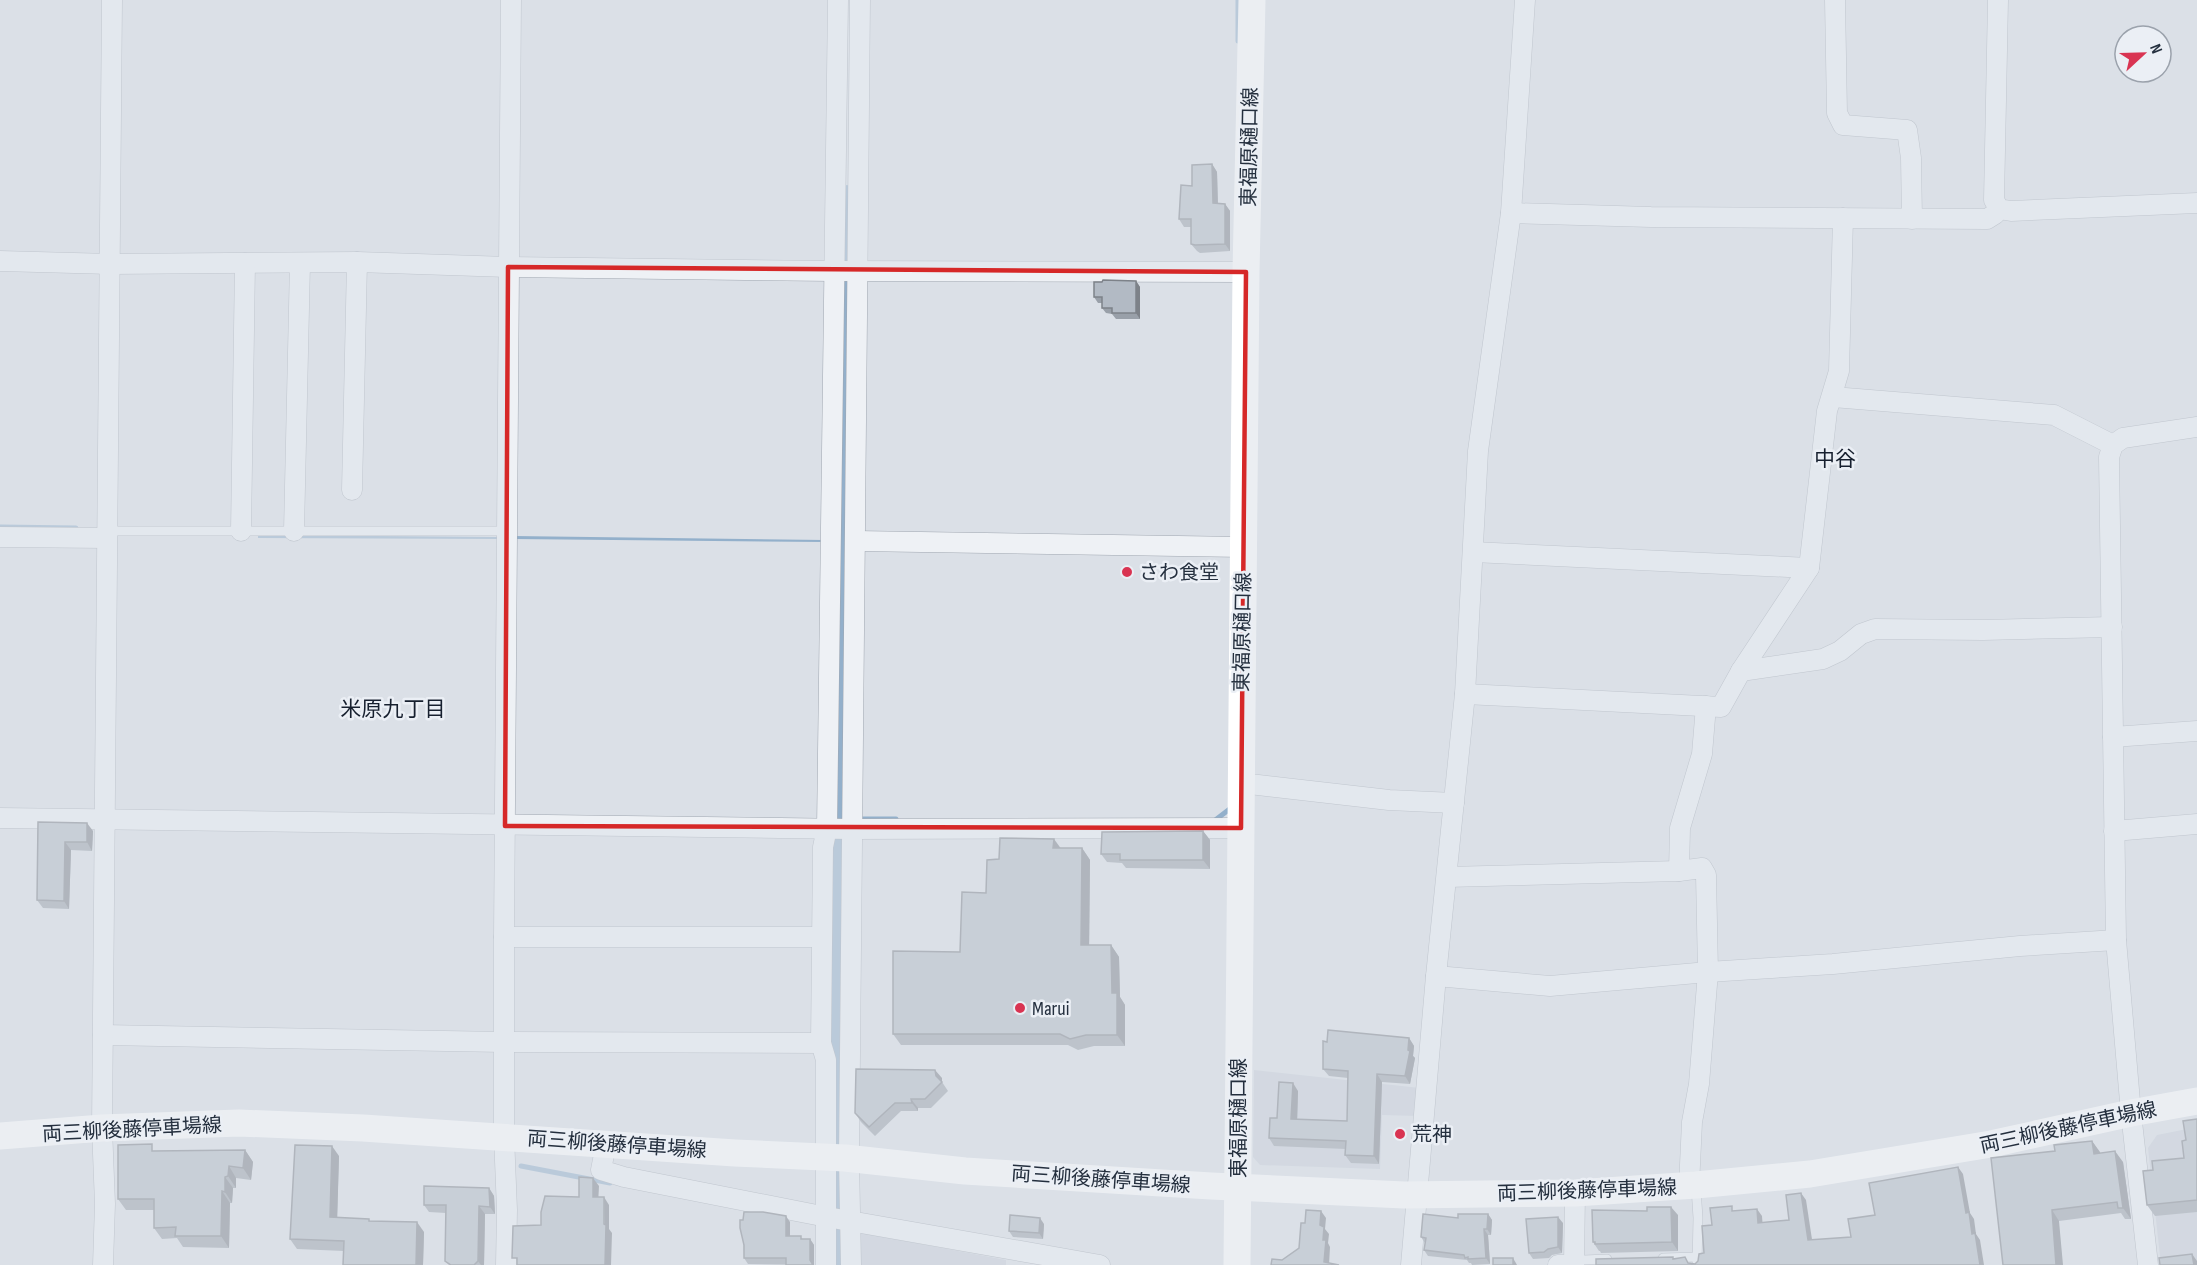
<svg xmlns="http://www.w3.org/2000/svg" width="2197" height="1265" font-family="'Sofia Sans Condensed','Noto Sans JP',sans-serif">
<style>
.built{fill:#c9cfd9}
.water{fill:#93b0cb}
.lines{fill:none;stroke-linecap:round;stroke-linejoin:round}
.stream{stroke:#93b0cb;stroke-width:5}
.river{stroke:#93b0cb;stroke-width:32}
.service-casing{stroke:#a0a7b1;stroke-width:10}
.minor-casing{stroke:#a0a7b1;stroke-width:21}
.service{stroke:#eef1f5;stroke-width:9}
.minor{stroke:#eef1f5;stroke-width:20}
.secondary{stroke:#fff;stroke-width:27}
.wall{fill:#99a0a9}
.shaded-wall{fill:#7d8289}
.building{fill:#b2bac4;stroke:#7d8289;stroke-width:1.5}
.marked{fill:none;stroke:#d62828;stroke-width:4.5;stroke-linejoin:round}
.poi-dot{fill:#d93452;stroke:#ebeff5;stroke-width:2}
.labels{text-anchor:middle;stroke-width:5;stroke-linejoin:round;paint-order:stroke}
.street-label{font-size:20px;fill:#242f3e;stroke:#ebeff5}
.poi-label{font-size:20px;fill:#242f3e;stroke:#ebeff5;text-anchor:start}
.neighbourhood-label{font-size:21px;fill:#17202f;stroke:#ebeff5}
</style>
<rect width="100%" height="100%" fill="#dbe0e7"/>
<g class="built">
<polygon points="1254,1070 1420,1088 1419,1116 1382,1115 1380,1169 1260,1165 1253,1157"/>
<polygon points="2197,1127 2197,1265 2161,1265 2148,1148 2157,1135"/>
<polygon points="857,1232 1006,1260 1006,1265 857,1265"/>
</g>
<g class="water">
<polygon points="258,535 498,537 497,539 258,538"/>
<polygon points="513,536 824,540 825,542 513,539"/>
</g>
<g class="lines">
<g class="stream">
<polyline points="1238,41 1238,0"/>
<polyline points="0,527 76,528"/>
<polyline points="862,819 896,819"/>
<polyline points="1214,821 1231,808 1231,806"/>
<polyline points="521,1166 610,1183"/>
</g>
<polyline class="river" points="839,1265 839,820 845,201"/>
<g class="service-casing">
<g id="service">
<polyline points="107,531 507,531"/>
<polyline points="1696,1188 1698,1218 1697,1265"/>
<polyline points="1574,1258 1584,1260 1607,1259"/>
<polyline points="1663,1258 1697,1257"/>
</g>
</g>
<g class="minor-casing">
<g id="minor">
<polyline points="1835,0 1837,113 1843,125 1907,130 1911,158 1912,219"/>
<polyline points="1998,0 1994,200 1999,209 2011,211 2197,203"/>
<polyline points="1511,213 1651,217 1987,219 1995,214 1999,209"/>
<polyline points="0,261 111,264 357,262 508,267 833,271 1246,272"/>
<polyline points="1833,397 2054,415 2113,445"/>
<polyline points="352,490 357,262"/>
<polyline points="241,531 245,263"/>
<polyline points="294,531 300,263"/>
<polyline points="0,537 106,538"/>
<polyline points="856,541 1243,547"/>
<polyline points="1473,552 1809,568"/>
<polyline points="1741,671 1823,659 1840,651 1861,634 1875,629 1983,630 2112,627"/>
<polyline points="1465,694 1721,707 1741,671 1809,568 1827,411 1839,371 1843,218"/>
<polyline points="2113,737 2197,731"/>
<polyline points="1241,783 1389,800 1454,803"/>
<polyline points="0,818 852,829 1241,828"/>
<polyline points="2114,831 2197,824"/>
<polyline points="1679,871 1680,828 1702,754 1706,706"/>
<polyline points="1447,877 1679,871 1702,868 1706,875 1708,972 1699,1084 1692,1122 1689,1186"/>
<polyline points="504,937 822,937"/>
<polyline points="1436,976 1550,986 1708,972 1833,964 2020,946 2116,940"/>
<polyline points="103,1035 504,1042 821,1043"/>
<polyline points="606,1144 601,1170 624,1177 827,1217 1100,1265"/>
<polyline points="103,1265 105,1204 102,1128 112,0"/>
<polyline points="506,1265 507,1210 504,1136 504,937 511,0"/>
<polyline points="826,1265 826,1060 821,1043 823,847 827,828 838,0"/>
<polyline points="851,1265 849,1159 860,0"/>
<polyline points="1411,1265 1436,976 1465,694 1478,451 1511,213 1525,0"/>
<polyline points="1558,1265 1574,1264 1575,1193"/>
<polyline points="2148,1265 2131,1113 2116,940 2109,457 2113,445 2123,438 2197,427"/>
</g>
</g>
<use href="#service" class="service"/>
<use href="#minor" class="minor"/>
<g class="secondary">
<polyline points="0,1136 102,1128 239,1123 363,1128 735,1153 845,1158 965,1171 1211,1186 1404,1195 1575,1193 1696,1185 1810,1174 1991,1144 2131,1113 2197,1101"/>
<polyline points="1237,1265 1246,272 1252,0"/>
</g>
</g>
<g class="wall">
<polygon points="1212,164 1217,172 1218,203 1225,204 1230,211 1230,251 1200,253 1197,251 1191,244 1191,227 1184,227 1179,219 1192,186"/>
<polygon points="1136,281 1140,287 1140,319 1116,319 1112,314 1106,313 1102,308 1102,303 1098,303 1094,297"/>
<polygon points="38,822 93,831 92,851 71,850 69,909 43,908 37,900"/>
<polygon points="1203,831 1210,840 1210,869 1126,868 1122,863 1107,862 1101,854"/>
<polygon points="1060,848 1082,848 1090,860 1089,945 1111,945 1119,957 1120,997 1125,1005 1125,1046 1094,1046 1078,1050 1068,1045 901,1045 893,1034 960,952 986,893 999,859"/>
<polygon points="1409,1038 1414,1046 1413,1056 1415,1058 1410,1084 1382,1082 1379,1164 1351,1163 1345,1155 1346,1149 1274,1146 1269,1138 1277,1118 1298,1091 1297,1119 1347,1121 1348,1078 1329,1076 1323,1069"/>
<polygon points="942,1078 942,1082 948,1091 931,1108 918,1108 918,1111 901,1111 875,1136 861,1122 855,1113"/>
<polygon points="2197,1119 2197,1212 2155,1216 2147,1205 2153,1170 2184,1158 2186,1140"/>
<polygon points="2092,1141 2100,1153 2123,1162 2131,1219 2125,1219 2121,1213 2059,1221 2003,1265 2055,1151"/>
<polygon points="245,1150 253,1162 251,1180 236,1178 236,1188 233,1188 232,1203 230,1203 229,1248 183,1247 177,1238 162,1239 154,1228 154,1210 126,1210 118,1199 156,1151"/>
<polygon points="339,1156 337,1217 370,1221 424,1232 423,1265 343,1265 344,1251 297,1249 290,1239"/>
<polygon points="489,1188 494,1196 495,1214 485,1214 484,1265 449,1265 445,1261 446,1213 429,1212 424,1205"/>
<polygon points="1488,1214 1492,1220 1491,1235 1488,1235 1490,1264 1472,1265 1471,1263 1469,1263 1467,1260 1428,1256 1424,1250 1425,1243 1421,1237 1458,1218"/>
<polygon points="1678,1215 1678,1251 1601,1253 1600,1251 1599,1251 1593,1242"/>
<polygon points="743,1220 790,1222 790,1236 803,1239 810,1239 814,1245 814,1265 748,1264 744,1258"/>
<polygon points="1563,1223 1562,1253 1552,1255 1549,1258 1533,1259 1529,1253"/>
<polygon points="1044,1224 1043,1239 1013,1237 1009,1231"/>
</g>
<g class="shaded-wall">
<polygon points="1212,164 1217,172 1218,211 1213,203"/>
<polygon points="1225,204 1230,211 1230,251 1225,244"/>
<polygon points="1136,281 1140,287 1140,319 1136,313"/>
<polygon points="87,823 93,831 92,851 87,842"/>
<polygon points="1203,831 1210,840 1210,869 1203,860"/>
<polygon points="1054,839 1062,850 1053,848"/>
<polygon points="65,842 71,850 69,909 64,901"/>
<polygon points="1082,848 1090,860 1089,957 1081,945"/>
<polygon points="1111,945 1119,957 1120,997 1125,1005 1125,1046 1117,1035 1112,993"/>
<polygon points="1409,1038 1414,1046 1413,1056 1415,1058 1410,1084 1405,1076"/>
<polygon points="935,1070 942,1078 942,1082 936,1076"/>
<polygon points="1377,1074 1382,1082 1379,1164 1374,1156"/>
<polygon points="1293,1083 1298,1091 1297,1126 1291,1119"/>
<polygon points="911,1099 918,1108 918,1111 912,1103"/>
<polygon points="2092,1141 2100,1152 2102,1164 2094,1154"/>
<polygon points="332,1146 339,1156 337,1226 330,1217"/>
<polygon points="245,1150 253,1162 251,1180 243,1168"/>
<polygon points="2115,1151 2123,1162 2131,1219 2123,1208"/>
<polygon points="229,1166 236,1178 236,1188 228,1176"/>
<polygon points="1958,1167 1963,1174 1970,1213 1974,1219 1976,1234 1980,1240 1984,1265 1980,1265 1966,1213"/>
<polygon points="225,1177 233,1188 232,1203 225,1192"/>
<polygon points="593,1178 599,1186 598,1205 593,1197"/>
<polygon points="489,1188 494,1196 495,1214 490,1207"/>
<polygon points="222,1191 230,1203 229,1248 221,1236"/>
<polygon points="1801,1193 1806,1200 1813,1246 1808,1240"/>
<polygon points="604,1197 609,1205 609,1229 612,1233 611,1265 605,1265"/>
<polygon points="479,1206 485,1214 484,1265 481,1265 478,1261"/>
<polygon points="1671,1207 1678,1215 1678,1251 1672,1242"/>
<polygon points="1757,1209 1762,1216 1763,1230 1758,1223"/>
<polygon points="2052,1210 2059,1221 2063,1265 2056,1265"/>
<polygon points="1321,1211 1326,1218 1325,1229 1329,1234 1328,1243 1330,1247 1329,1265 1324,1262 1320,1225"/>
<polygon points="1488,1214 1492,1220 1491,1235 1487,1229"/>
<polygon points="786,1216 790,1222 790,1241 786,1236"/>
<polygon points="1558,1217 1563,1223 1562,1253 1558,1247"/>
<polygon points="1040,1218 1044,1224 1043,1239 1039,1233"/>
<polygon points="417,1222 424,1232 423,1265 416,1265"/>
<polygon points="1484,1229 1488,1235 1490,1264 1486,1258"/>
<polygon points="810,1239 814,1245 814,1265 813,1265 810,1260"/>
<polygon points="2192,1254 2197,1261 2197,1265 2194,1265"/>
<polygon points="1513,1258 1517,1265 1513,1265"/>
</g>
<g class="building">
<polygon points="1212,164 1213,203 1225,204 1225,244 1195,245 1191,244 1191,219 1179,219 1181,185 1192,186 1192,165"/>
<polygon points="1103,280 1136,281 1136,313 1112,313 1112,308 1102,308 1102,297 1094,297 1094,282 1102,282"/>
<polygon points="38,822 87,823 87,842 65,842 64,901 37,900"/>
<polygon points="1203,831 1203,860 1120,860 1120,854 1101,854 1102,832"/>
<polygon points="1000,838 1054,839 1053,848 1082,848 1081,945 1111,945 1112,993 1117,993 1117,1035 1086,1035 1070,1039 1060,1034 893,1034 893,951 960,952 962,892 986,893 987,860 999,859"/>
<polygon points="1328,1030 1409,1038 1408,1050 1410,1051 1405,1076 1377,1074 1374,1156 1345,1155 1346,1141 1269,1138 1270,1118 1277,1118 1279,1082 1293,1083 1291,1119 1347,1121 1348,1071 1323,1069 1323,1041 1327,1042"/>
<polygon points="856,1069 935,1070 936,1076 942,1082 925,1099 911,1099 912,1103 895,1103 869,1127 855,1113"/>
<polygon points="2197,1119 2197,1200 2147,1205 2143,1171 2153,1170 2152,1161 2184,1158 2182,1141 2186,1140 2183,1121"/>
<polygon points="2092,1141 2094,1154 2115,1151 2123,1208 2118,1208 2117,1202 2052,1210 2056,1265 2003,1265 1991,1158 2055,1151 2054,1145"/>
<polygon points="152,1144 152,1151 245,1150 243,1168 229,1166 228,1176 225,1177 225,1192 222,1191 221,1236 175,1236 176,1227 154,1228 154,1199 118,1199 118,1145"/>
<polygon points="295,1145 332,1146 330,1217 369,1219 369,1221 417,1222 416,1265 343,1265 344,1241 290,1239"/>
<polygon points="1958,1167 1966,1213 1969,1212 1972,1234 1975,1233 1980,1265 1596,1265 1596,1259 1673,1257 1673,1259 1685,1257 1688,1263 1695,1264 1698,1261 1699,1254 1704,1253 1702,1226 1712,1225 1710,1208 1732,1206 1732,1211 1757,1209 1758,1223 1789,1220 1786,1195 1801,1193 1808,1240 1851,1237 1848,1219 1875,1215 1869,1183"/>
<polygon points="579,1177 593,1178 593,1197 604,1197 604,1224 606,1225 605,1265 517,1265 517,1258 512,1258 513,1226 541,1225 541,1212 545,1196 579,1197"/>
<polygon points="424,1186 489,1188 490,1207 479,1206 478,1261 474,1265 451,1265 445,1261 446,1205 424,1205"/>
<polygon points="1647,1207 1671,1207 1672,1242 1595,1244 1595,1242 1593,1242 1592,1210 1647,1211"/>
<polygon points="1306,1210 1321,1211 1320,1225 1324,1227 1323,1240 1326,1240 1324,1262 1339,1265 1271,1265 1272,1259 1282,1260 1299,1248 1301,1223 1305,1223"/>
<polygon points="744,1212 763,1212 786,1216 786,1236 801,1236 801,1239 810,1239 810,1260 813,1265 786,1265 786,1258 744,1258 744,1245 740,1228 740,1220 743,1220"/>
<polygon points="1423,1214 1458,1218 1458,1214 1488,1214 1487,1229 1484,1229 1486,1258 1468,1259 1468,1257 1465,1258 1464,1255 1424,1250 1426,1238 1421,1237"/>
<polygon points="1010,1215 1040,1218 1039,1233 1009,1231"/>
<polygon points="1558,1217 1558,1247 1548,1249 1544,1252 1529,1253 1526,1219"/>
<polygon points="2192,1254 2194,1265 2160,1265 2159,1258"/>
<rect x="1493" y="1258" width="20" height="7"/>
</g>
<path d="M0 0H2197V1265H0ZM508,267L1246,272L1241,828L505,826Z" fill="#dbe0e7" fill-opacity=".55" fill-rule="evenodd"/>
<path class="marked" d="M508,267L1246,272L1241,828L505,826Z"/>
<g class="poi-dot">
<circle cx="1127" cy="572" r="6"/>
<circle cx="1020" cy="1008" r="6"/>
<circle cx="1400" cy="1134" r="6"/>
</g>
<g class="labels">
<g class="street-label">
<text transform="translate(1249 147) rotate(-89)" y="7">東福原樋口線</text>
<text transform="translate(1242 632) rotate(-89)" y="7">東福原樋口線</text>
<text transform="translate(1238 1118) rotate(-90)" y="7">東福原樋口線</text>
<text transform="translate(2068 1127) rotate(-12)" y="7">両三柳後藤停車場線</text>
<text transform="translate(132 1129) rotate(-3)" y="7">両三柳後藤停車場線</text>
<text transform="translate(617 1144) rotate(4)" y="7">両三柳後藤停車場線</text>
<text transform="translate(1101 1179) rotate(4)" y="7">両三柳後藤停車場線</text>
<text transform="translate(1587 1190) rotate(-2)" y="7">両三柳後藤停車場線</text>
</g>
<g class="poi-label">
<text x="1139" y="579">さわ食堂</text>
<text x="1032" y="1015">Marui</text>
<text x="1412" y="1141">荒神</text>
</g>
<g class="neighbourhood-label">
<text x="1835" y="466">中谷</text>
<text x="393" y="716">米原九丁目</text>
</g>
</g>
<g transform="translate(2143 54) rotate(68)"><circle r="28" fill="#ebeff5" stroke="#9ba2ac" stroke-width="1.5"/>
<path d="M0-4.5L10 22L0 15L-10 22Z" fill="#d93452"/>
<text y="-9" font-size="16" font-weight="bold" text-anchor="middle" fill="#242f3e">N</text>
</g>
</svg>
